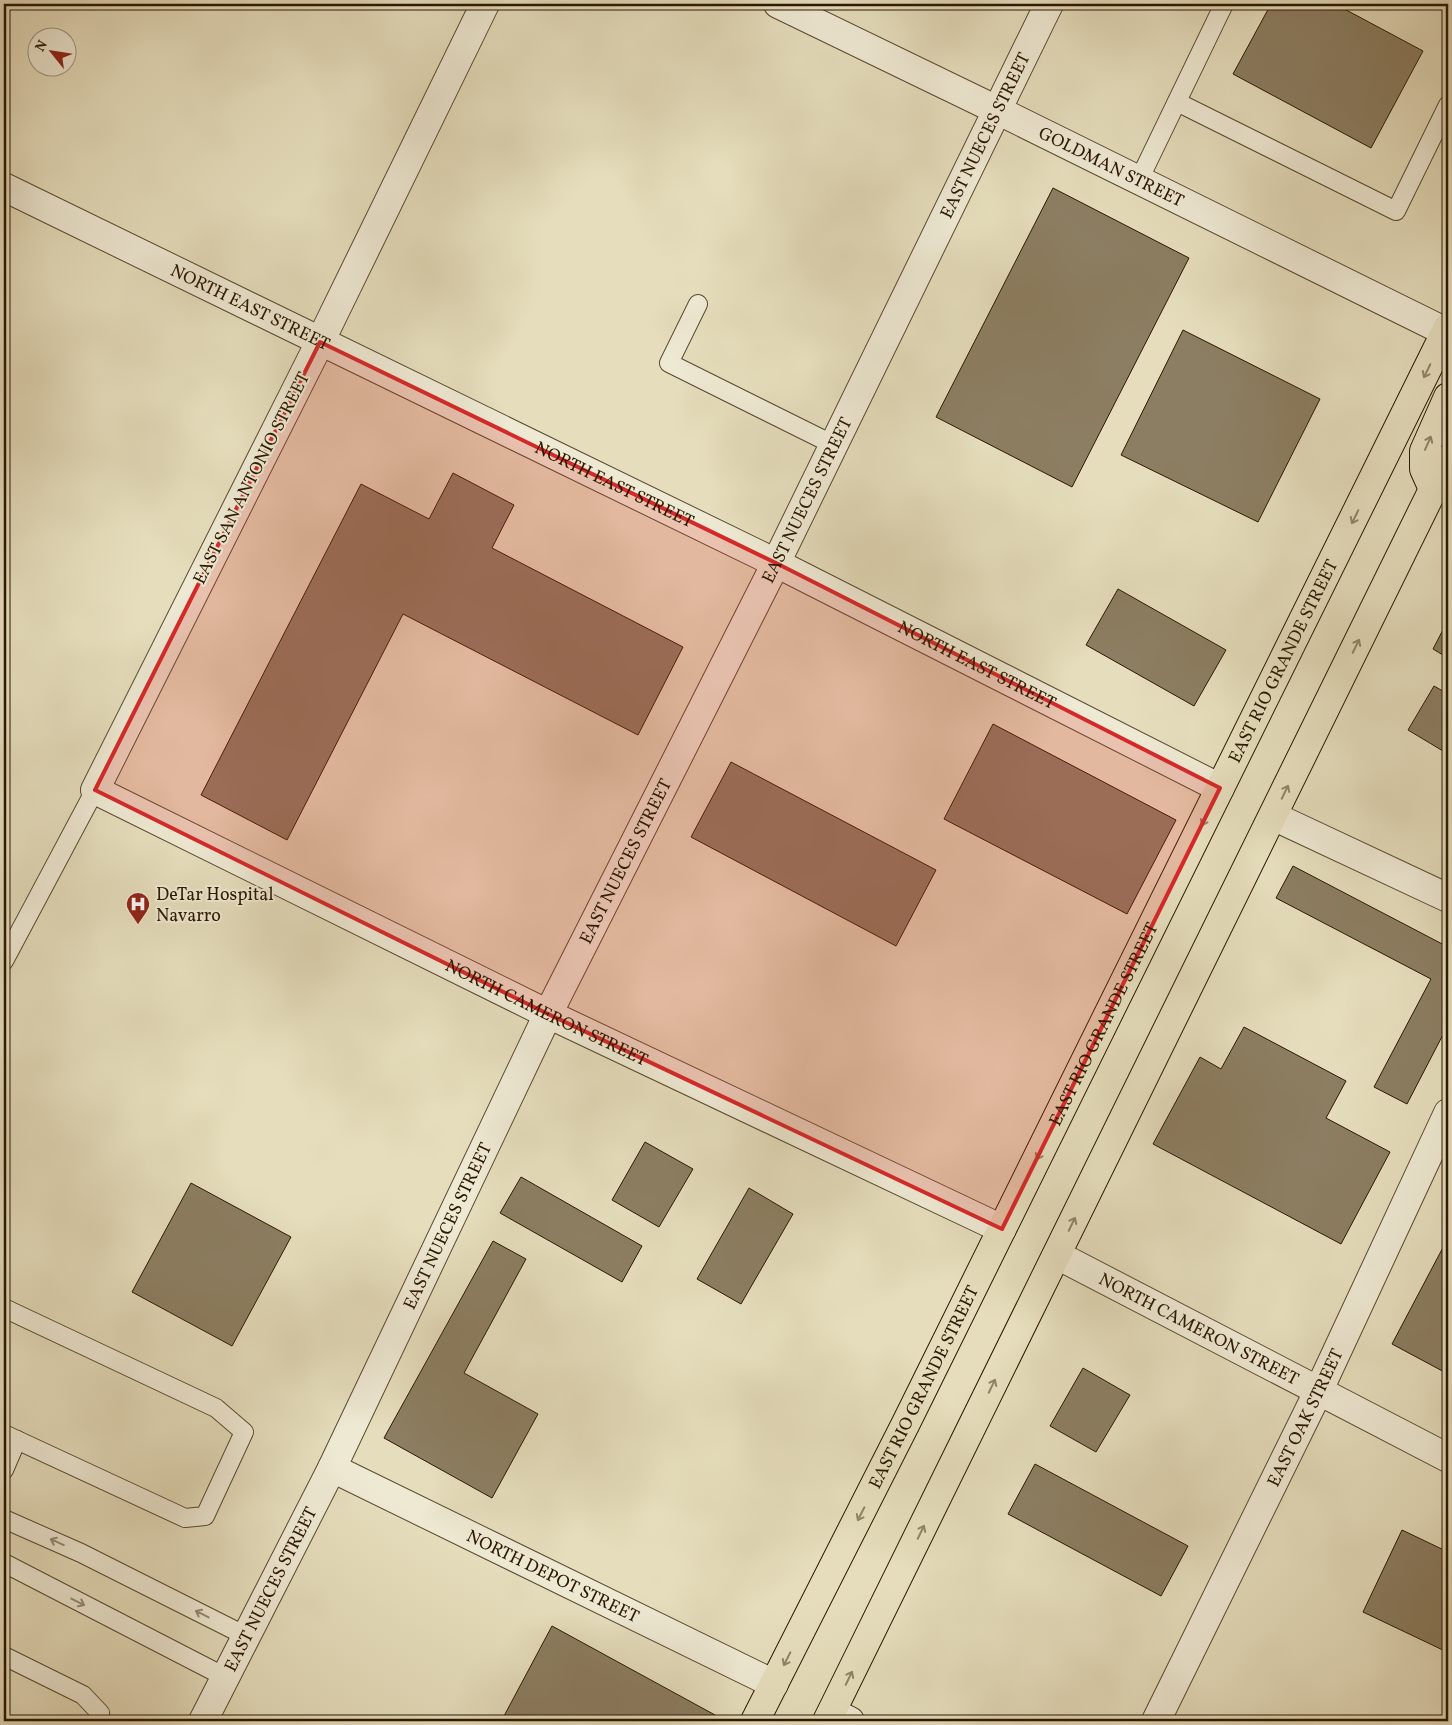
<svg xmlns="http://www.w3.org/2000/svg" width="1452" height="1725" font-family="Vollkorn,serif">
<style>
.building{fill:#8c7e62;stroke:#2b1800}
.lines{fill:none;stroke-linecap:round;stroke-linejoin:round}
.lane-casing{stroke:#5a492f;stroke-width:20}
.street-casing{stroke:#5a492f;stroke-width:30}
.primary-casing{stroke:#2b1800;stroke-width:30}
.lane{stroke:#eee9d3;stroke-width:18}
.street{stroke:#eee9d3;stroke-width:28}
.primary{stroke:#e5ddbc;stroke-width:28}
.oneway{stroke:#918467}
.oneway2{stroke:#968b74}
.marked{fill:#d62828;fill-opacity:0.2;stroke:#d62828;stroke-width:4;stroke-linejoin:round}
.labels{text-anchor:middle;stroke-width:4;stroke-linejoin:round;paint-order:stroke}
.street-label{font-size:18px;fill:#2b1800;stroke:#eee9d3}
.poi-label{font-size:18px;fill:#2b1800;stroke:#eee9d3;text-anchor:start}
</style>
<rect width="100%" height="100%" fill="#e5ddbc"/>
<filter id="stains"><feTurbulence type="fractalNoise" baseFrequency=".004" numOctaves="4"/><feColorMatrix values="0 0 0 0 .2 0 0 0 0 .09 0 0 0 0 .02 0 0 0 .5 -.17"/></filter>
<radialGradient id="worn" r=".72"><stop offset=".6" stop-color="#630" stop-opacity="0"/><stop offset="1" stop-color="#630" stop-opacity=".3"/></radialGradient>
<g class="building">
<polygon points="1271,4 1335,4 1423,51 1371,148 1233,74"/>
<polygon points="1053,188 1189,258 1072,487 936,417"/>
<polygon points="1183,330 1320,399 1258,522 1121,455"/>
<polygon points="453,473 514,505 492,548 683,647 638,735 403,614 287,840 201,795 361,484 429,519"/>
<polygon points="1118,589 1226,650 1194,706 1086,645"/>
<polygon points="1448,620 1448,658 1433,649"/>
<polygon points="1434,686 1448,694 1448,754 1408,730"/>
<polygon points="993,724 1176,820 1127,914 944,819"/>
<polygon points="731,762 936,870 896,946 691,837"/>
<polygon points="1293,866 1448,947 1448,1025 1407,1104 1374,1087 1431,979 1276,898"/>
<polygon points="1244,1027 1346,1081 1326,1118 1390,1152 1341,1244 1153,1144 1200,1057 1221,1069"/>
<polygon points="645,1142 693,1169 659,1227 612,1200"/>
<polygon points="521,1177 642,1246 622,1282 500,1213"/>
<polygon points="191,1183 291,1237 232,1346 132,1292"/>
<polygon points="749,1188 793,1214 741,1304 697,1279"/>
<polygon points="1448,1238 1448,1374 1392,1344"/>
<polygon points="493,1241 526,1259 464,1373 538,1414 492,1498 384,1438"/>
<polygon points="1083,1368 1130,1395 1096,1452 1050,1426"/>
<polygon points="1035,1464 1188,1546 1161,1596 1008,1514"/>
<polygon points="1402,1530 1448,1552 1447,1652 1363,1612"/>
<polygon points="552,1626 726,1721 514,1721 504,1716"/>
</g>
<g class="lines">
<g class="lane-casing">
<g id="lane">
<polyline points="1177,102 1396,211 1448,105"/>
<polyline points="1139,180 1224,4"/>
<polyline points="698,304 669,363 834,445"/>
<polyline points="4,961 95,790"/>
<polyline points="4,1308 216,1408 244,1432 205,1516 185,1518 4,1434"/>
<polyline points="4,1470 17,1440"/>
<polyline points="4,1519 81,1553 246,1636"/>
<polyline points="4,1563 225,1677"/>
<polyline points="4,1656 83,1695 100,1713 96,1721"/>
</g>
</g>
<g class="street-casing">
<g id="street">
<path id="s1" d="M485,4L320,342L95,790L548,1014L1002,1229"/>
<path id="s2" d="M778,4L997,110L1446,332"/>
<path id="s3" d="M4,187L776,563L1220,788"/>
<polyline points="1273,816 1448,898"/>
<path id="s4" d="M1057,1255L1448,1458"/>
<path id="s5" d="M332,1468L774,1684"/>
<polyline points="832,1712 850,1721"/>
<path id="s6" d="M203,1721L332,1468L548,1014L776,563L1049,4"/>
<path id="s7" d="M1156,1721L1318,1392L1448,1113"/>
</g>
</g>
<g class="primary-casing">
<g id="primary">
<polyline points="1433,489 1424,469 1424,451 1448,397"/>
<path id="s8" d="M755,1721L906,1423L1448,327"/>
<polyline points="827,1721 1448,459"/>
</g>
</g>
<use href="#lane" class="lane"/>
<use href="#street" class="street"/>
<use href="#primary" class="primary"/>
</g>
<defs><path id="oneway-shaft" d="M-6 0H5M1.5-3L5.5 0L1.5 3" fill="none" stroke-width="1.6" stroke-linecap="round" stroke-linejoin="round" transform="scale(1.25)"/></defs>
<g class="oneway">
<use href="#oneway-shaft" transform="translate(1427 371) rotate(116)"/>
<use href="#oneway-shaft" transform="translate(1428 443) rotate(-66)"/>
<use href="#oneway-shaft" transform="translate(1355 517) rotate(116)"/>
<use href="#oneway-shaft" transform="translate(1356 646) rotate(-64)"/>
<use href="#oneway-shaft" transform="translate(1285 792) rotate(-64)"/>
<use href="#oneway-shaft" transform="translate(1205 819) rotate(116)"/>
<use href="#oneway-shaft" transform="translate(1040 1153) rotate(116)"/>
<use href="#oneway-shaft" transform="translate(1072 1224) rotate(-64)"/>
<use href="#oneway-shaft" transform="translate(992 1386) rotate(-64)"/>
<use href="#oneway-shaft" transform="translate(861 1514) rotate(117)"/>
<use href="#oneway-shaft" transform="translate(921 1532) rotate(-64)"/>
<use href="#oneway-shaft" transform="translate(787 1659) rotate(117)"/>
<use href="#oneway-shaft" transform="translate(849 1678) rotate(-64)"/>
</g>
<g class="oneway2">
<use href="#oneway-shaft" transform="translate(57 1542) rotate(-156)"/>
<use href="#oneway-shaft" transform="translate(78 1602) rotate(27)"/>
<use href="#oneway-shaft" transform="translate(202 1614) rotate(-153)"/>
</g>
<path class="marked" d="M320,342L776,563L1220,788L1002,1229L548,1014L95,790Z"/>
<defs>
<g id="hospital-pin" transform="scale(1.25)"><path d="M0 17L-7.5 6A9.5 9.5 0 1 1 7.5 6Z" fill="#8f2418" stroke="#eee9d3"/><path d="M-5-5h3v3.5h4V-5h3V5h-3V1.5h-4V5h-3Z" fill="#fff"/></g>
</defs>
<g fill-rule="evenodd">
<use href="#hospital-pin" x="138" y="904"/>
</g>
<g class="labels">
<g class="street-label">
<text dy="6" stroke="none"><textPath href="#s6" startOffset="1768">EAST NUECES STREET</textPath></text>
<text dy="6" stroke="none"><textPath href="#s2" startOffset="371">GOLDMAN STREET</textPath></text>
<text dy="6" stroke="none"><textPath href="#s3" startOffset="274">NORTH EAST STREET</textPath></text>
<text transform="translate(251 478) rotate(-63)" y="6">EAST SAN ANTONIO STREET</text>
<text dy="6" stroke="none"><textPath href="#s3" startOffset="679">NORTH EAST STREET</textPath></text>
<text dy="6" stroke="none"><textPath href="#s6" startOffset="1362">EAST NUECES STREET</textPath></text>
<text dy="6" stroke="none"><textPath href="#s8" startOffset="1184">EAST RIO GRANDE STREET</textPath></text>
<text dy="6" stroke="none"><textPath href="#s3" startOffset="1084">NORTH EAST STREET</textPath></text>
<text dy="6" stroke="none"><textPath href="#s6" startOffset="958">EAST NUECES STREET</textPath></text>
<text dy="6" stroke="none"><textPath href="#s1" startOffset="1381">NORTH CAMERON STREET</textPath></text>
<text dy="6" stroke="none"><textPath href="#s8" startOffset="779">EAST RIO GRANDE STREET</textPath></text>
<text dy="6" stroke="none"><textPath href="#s6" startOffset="552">EAST NUECES STREET</textPath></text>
<text dy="6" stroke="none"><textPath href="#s4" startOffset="160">NORTH CAMERON STREET</textPath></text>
<text dy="6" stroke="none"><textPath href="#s8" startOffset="374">EAST RIO GRANDE STREET</textPath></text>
<text dy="6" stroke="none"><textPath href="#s7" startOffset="338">EAST OAK STREET</textPath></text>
<text dy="6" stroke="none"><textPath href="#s5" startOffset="246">NORTH DEPOT STREET</textPath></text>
<text dy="6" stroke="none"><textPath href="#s6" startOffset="148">EAST NUECES STREET</textPath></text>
</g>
<g class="poi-label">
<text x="156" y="900">DeTar Hospital<tspan x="156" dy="21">Navarro</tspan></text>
</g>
</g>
<rect width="1452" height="1725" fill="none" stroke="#e5ddbc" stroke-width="20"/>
<rect x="5" y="5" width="1442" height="1715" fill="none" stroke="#2b1800" stroke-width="2.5"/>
<rect x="10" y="10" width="1432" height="1705" fill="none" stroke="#2b1800"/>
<g transform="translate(52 52) rotate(300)"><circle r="24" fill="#eee9d3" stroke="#a0957f"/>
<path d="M0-4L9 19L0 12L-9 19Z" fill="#8f2418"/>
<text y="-8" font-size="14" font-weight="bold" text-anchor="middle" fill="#2b1800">N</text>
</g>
<rect width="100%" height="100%" filter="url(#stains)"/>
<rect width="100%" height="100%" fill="url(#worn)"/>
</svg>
